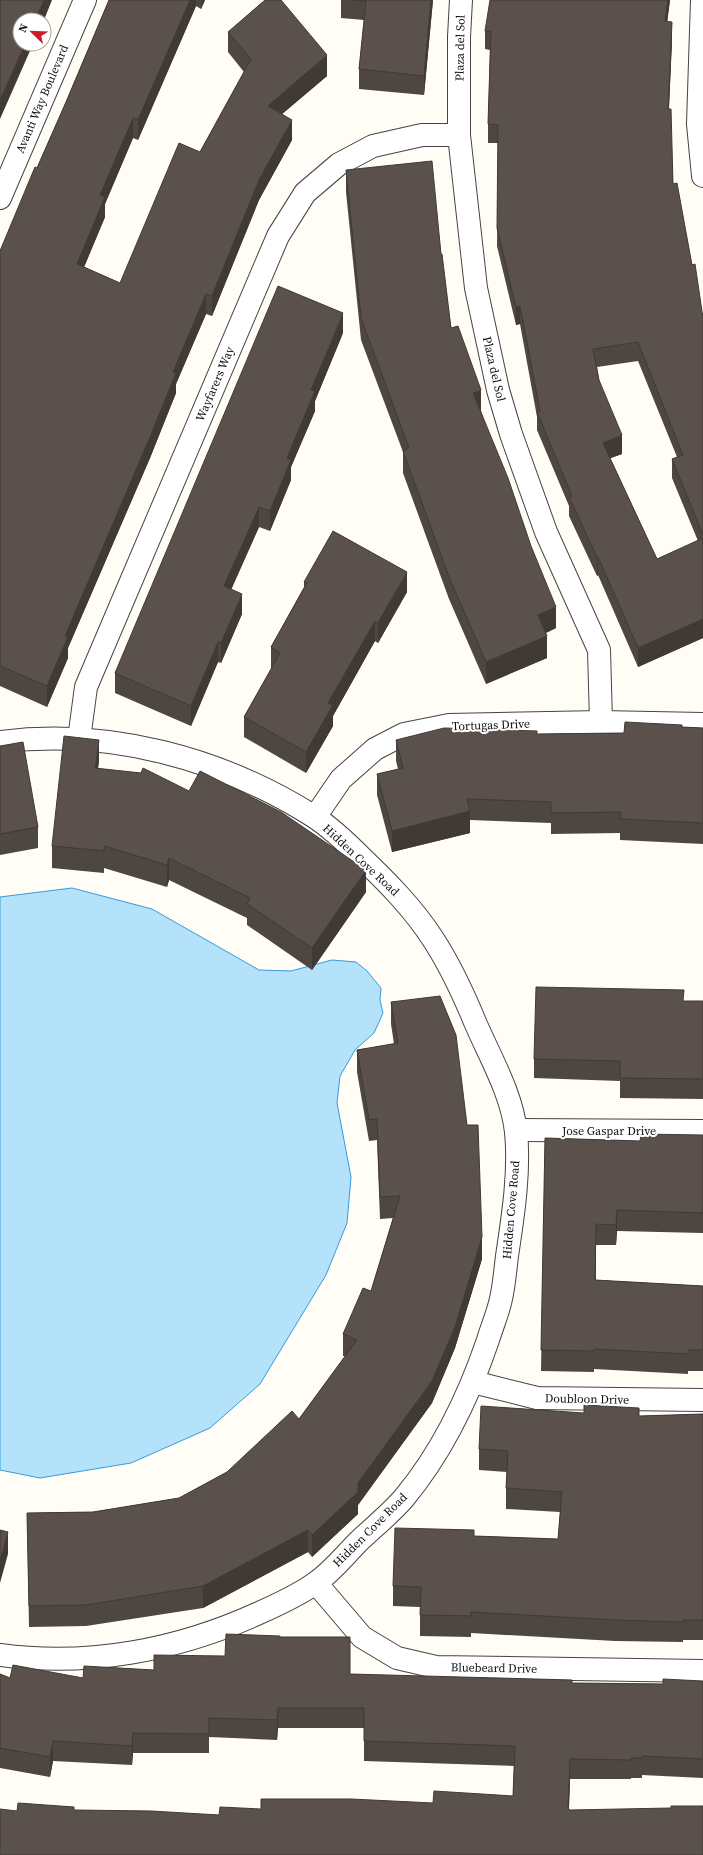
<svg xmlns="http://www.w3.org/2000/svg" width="703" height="1855" font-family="'Source Serif 4',serif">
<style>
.water{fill:#b5e2fb;stroke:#369bd8}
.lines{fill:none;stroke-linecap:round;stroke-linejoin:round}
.minor-casing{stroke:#444;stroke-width:24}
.minor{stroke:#fff;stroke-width:22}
.wall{fill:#4e4641;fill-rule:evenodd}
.shaded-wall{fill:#403935}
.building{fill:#5b514c;stroke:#403935}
.labels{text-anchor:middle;stroke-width:4;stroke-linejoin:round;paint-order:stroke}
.street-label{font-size:12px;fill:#111;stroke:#fff}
</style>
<rect width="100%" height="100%" fill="#fffdf5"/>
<polygon class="water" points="72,888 152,909 259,970 291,971 332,960 356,962 367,971 381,988 380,1000 383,1013 374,1033 355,1050 340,1076 337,1103 351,1177 347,1223 326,1275 260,1384 210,1428 131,1463 40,1478 0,1470 0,897"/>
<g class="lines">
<g class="minor-casing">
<g id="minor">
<polyline points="461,0 459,37 459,135 476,288 498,390 511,434 546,532 599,650 601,722"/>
<polyline points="702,0 698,124 703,176"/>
<polyline points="0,198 85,0"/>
<polyline points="79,739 86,687 278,236 305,193 339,164 373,146 422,135 459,135"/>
<path d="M0,742C108,728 221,758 313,816C330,827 346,842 361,857C387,882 413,908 433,939C450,965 463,993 475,1022C490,1057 512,1094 516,1132C520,1172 513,1216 507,1256C505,1272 504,1288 500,1303C497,1315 492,1327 488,1340C469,1396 443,1451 404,1498C391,1513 374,1527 359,1541C345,1555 331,1573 314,1584C297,1596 277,1605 259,1613C178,1650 89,1667 0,1655"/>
<polyline points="315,817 341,779 375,749 404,734 449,725 601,722 703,724"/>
<polyline points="516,1130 703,1131"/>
<polyline points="473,1382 537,1398 703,1400"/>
<polyline points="316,1583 362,1637 397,1658 436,1667 703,1671"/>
</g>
</g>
<use href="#minor" class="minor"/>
</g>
<g class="wall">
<polygon points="109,0 205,0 201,9 196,6 138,140 133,138 105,204 105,217 84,267 120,283 200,152 244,72 228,52 228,32 327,76 282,114 292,140 259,200 212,316 206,314 176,384 176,393 150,458 68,648 68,658 47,707 0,686 0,251 66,102"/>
<polygon points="341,0 433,0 424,95 359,89 359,69 364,20 341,18"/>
<path d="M670,0L667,21L672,40L669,109L673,184L692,265L703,318V638L638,667L598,575L597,576L569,516V506L537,430V417L520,324L516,325L497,246L498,143H488V124L490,50L485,49V31ZM638,361L677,457L672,459V478L698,541L657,559L610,458L622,454L599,380L597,367Z"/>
<polygon points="346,170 441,254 451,328 481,411 556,628 545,633 547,658 486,684 449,599 403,473 403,452 361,340 346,192"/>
<polygon points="343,333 315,401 315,411 291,467 291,480 270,531 259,527 231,589 242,614 221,663 218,662 191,726 115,693 115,673"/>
<polygon points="304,582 407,592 378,643 375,641 333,716 333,726 306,773 244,737 244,717 272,668 271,668 271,647 304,587"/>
<polygon points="682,727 703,728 703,844 620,840 620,833 551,834 551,823 470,820 470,833 392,852 377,795 377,774 398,769 396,761 396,740 537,734 624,733"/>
<polygon points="0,746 38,827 38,848 0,855"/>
<polygon points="99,761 98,768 366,892 312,970 247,925 247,918 169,880 167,887 104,868 104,873 52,868 52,846"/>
<polygon points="684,1001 703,1001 703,1099 620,1098 620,1081 534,1078 534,1059"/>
<polygon points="391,1002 482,1259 455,1348 432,1403 358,1505 358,1514 312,1557 308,1552 203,1608 86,1626 29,1627 27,1513 93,1512 179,1498 227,1472 299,1419 345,1356 343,1356 343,1334 371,1291 393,1218 380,1219 377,1140 369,1141 357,1072 357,1050 394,1044 391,1024"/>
<polygon points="703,1135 703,1233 617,1231 616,1245 596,1245 596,1280 703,1286 703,1371 688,1371 688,1374 594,1369 594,1372 541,1371 545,1138 640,1141"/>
<polygon points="703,1414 703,1640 683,1640 683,1642 615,1641 471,1633 471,1637 420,1636 420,1607 393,1606 393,1586 474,1536 558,1539 560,1512 506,1509 506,1488 507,1472 479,1470 479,1449 639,1416"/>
<polygon points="280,1637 350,1674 572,1683 663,1684 703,1681 703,1778 642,1775 642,1778 631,1778 631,1779 570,1779 569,1809 570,1810 703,1855 17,1811 74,1810 219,1815 261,1809 433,1803 513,1796 514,1766 364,1761 364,1728 278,1728 277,1740 209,1737 209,1753 133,1753 132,1765 53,1761 50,1777 0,1768 0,1674 10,1678 83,1678 154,1670 225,1656"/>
</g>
<g class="shaded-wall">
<polygon points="44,0 52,0 44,20 35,20"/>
<polygon points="190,0 196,0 196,6 138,140 138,120"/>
<polygon points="201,0 205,0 201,9"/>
<polygon points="431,0 433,0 424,95 424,76"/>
<polygon points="668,0 670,0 665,40 665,21"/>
<polygon points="672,22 672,40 668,127 668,109"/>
<polygon points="25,44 33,44 0,119 0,100"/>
<polygon points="327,55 327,76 268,126 268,106"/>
<polygon points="133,118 133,138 105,204 105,217 77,284 77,264 100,195"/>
<polygon points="292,120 292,140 259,200 212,316 212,296 259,180"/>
<polygon points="206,294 206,314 176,384 176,393 150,458 68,648 68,658 47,707 47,686 65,636 173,372"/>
<polygon points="520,306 520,324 516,325 516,307"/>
<polygon points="343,313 343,333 315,401 315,411 291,467 291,480 270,531 270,511 287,458 311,390"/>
<polygon points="481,390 481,411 473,414 473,393"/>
<polygon points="622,435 622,454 603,461 603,443"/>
<polygon points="259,507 259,527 224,606 224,586"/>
<polygon points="597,557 598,557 598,575 597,576"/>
<polygon points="407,572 407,592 378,643 378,623"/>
<polygon points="242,594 242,614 221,663 221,643"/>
<polygon points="556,607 556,628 538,637 538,615"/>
<polygon points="703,619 703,638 638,667 638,648"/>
<polygon points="375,621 375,641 333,716 333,726 306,773 306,752 328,703"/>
<polygon points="547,636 547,658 486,684 486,662"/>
<polygon points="218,642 218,662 191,726 191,706"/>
<polygon points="99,740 99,761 95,790 95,768"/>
<polygon points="470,811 470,833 392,852 392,831"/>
<polygon points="169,858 169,880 167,887 167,865"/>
<polygon points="366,870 366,892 312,970 312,948"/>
<polygon points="617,1210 617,1231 616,1245 616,1225"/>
<polygon points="482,1237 482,1259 455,1348 432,1403 358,1505 358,1514 312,1557 312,1535 358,1483"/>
<polygon points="308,1530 308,1552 203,1608 203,1586"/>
<polygon points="8,1532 8,1554 0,1583 0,1561"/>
<polygon points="278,1708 278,1728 277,1740 277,1720"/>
<polygon points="133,1733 133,1753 132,1765 132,1746"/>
<polygon points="53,1741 53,1761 50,1777 50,1757"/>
<polygon points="570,1759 570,1779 568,1828 568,1808"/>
</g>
<g class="building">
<polygon points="0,0 44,0 35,20 20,20 20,44 25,44 0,100"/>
<polygon points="109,0 190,0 138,120 133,118 100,195 105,197 77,264 120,283 179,143 200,152 251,59 228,32 265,0 281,0 327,55 268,106 292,120 259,180 212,296 206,294 173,372 176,373 150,437 65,636 68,637 47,686 0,666 0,251 35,167 37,168 66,102"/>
<polygon points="352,0 431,0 424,76 359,69 366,1"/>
<polygon points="490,0 668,0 665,21 672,22 668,109 671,109 673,184 677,183 692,265 695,264 703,318 703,535 672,459 683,455 638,342 593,349 599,380 622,435 603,443 657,559 703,538 703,619 638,648 598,557 597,557 569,497 572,496 537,412 540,411 520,306 516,307 497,228 498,125 488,124 491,31 485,31"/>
<polygon points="432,161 441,254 442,254 451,328 458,326 481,390 473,393 508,478 531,546 556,607 538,615 547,636 486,662 449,577 403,451 409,448 361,318 346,170"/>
<polygon points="278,286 343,313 311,390 315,391 287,458 291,460 270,511 259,507 224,586 242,594 221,643 218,642 191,706 115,673"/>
<polygon points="333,531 407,572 378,623 375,621 328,703 333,705 306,752 244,717 280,653 271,647 307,583 304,582"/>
<polygon points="625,722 682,725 682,727 703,728 703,823 620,819 621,812 551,813 551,802 467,799 470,811 392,831 377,774 403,768 396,740 444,728 537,731 537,734 624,733"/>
<polygon points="64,736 99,740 95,768 141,773 143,768 189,791 200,771 281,812 366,870 312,948 247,904 250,898 169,858 167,865 104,846 104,851 52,846"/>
<polygon points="23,742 38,827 0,834 0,746"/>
<polygon points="536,987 684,990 683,1001 703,1001 703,1079 620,1078 620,1061 534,1059"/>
<polygon points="440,996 456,1035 467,1125 478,1125 482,1237 455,1327 432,1381 358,1483 358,1492 312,1535 308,1530 203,1586 86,1605 29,1606 27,1513 93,1512 179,1498 227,1472 292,1411 299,1419 357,1340 343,1334 363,1288 371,1291 400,1196 380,1197 377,1119 369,1120 357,1050 398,1043 391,1002"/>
<polygon points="641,1134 703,1135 703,1213 617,1210 616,1225 596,1224 595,1280 703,1286 703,1350 688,1350 688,1354 594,1349 594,1351 541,1350 545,1138 640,1141"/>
<polygon points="584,1405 639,1408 639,1416 703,1414 703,1620 683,1620 683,1622 615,1620 471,1612 471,1616 420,1615 421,1587 393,1586 395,1528 474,1530 474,1536 558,1539 562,1492 506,1488 508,1451 479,1449 481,1406 584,1413"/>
<polygon points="0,1530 8,1532 0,1561"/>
<polygon points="226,1634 280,1636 280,1637 350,1637 350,1674 572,1680 572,1683 663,1684 663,1679 703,1681 703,1759 642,1756 642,1758 631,1758 631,1760 570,1759 568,1808 570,1810 671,1808 671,1806 703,1806 703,1855 0,1855 0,1809 17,1811 18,1803 74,1807 74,1810 151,1811 219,1815 220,1807 261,1809 261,1799 351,1799 433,1803 434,1791 513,1796 515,1746 364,1741 364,1708 278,1708 277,1720 209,1718 209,1734 133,1733 132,1746 53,1741 50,1757 0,1748 0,1674 10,1678 13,1665 83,1678 84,1666 154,1670 154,1655 225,1656"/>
</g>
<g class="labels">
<g class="street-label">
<text transform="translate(460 48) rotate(-89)" y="4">Plaza del Sol</text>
<text transform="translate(42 99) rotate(-67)" y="4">Avanti Way Boulevard</text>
<text transform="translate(494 369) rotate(77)" y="4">Plaza del Sol</text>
<text transform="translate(215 384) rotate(-67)" y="4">Wayfarers Way</text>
<text transform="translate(491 725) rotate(-2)" y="4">Tortugas Drive</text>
<text transform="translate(361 860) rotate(43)" y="4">Hidden Cove Road</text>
<text x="609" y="1135">Jose Gaspar Drive</text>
<text transform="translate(511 1210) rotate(-85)" y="4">Hidden Cove Road</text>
<text transform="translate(587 1399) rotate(1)" y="4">Doubloon Drive</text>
<text transform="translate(370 1530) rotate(-45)" y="4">Hidden Cove Road</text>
<text transform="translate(494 1668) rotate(1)" y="4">Bluebeard Drive</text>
</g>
</g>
<g transform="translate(32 32) rotate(293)"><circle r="19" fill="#ffffff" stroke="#a0a0a0"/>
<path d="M0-3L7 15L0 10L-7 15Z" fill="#ce1c28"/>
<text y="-6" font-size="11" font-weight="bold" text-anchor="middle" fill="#111111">N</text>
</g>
</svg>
